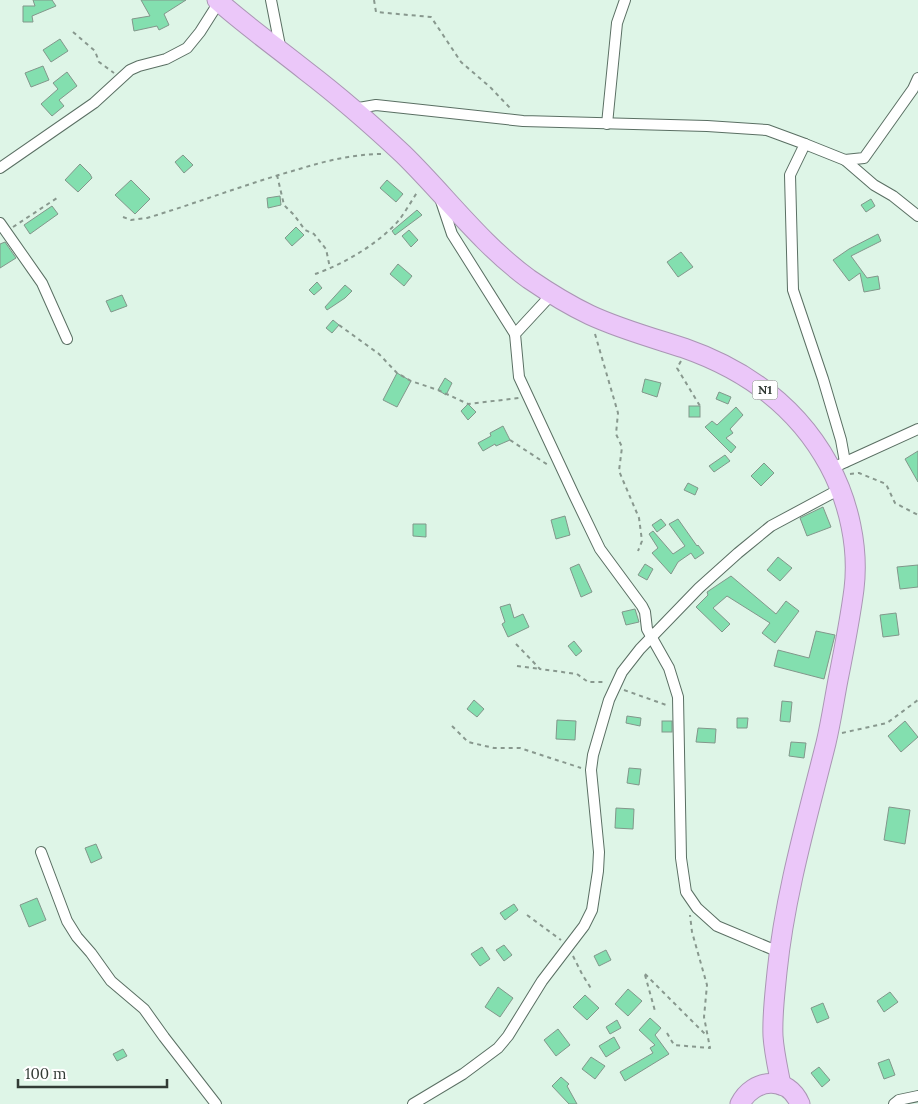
<svg xmlns="http://www.w3.org/2000/svg" width="918" height="1104" font-family="Lora,serif">
<style>
.building{fill:#83dfaf;stroke:#82978b}
.lines{fill:none;stroke-linecap:round;stroke-linejoin:round}
.street-casing{stroke:#5a6f63;stroke-width:12}
.highway-casing{stroke:#aa96b4;stroke-width:21}
.path{stroke:#88988e;stroke-width:2;stroke-dasharray:4 4;stroke-linecap:butt}
.street{stroke:#fff;stroke-width:10}
.highway{stroke:#ebc7f9;stroke-width:19}
.labels{text-anchor:middle;stroke-width:4;stroke-linejoin:round;paint-order:stroke}
.shield{fill:#fff;stroke:#707672;stroke-width:1}
.shield-label{font-size:12px;font-weight:bold;fill:#323b35}
</style>
<rect width="100%" height="100%" fill="#def5e7"/>
<g class="building">
<polygon points="33,0 52,0 56,6 32,16 33,22 23,22 23,6 35,6"/>
<polygon points="141,0 186,0 164,14 169,25 159,30 157,26 134,31 132,19 150,16"/>
<polygon points="60,39 68,51 51,62 43,50"/>
<polygon points="43,66 49,80 31,87 25,73"/>
<polygon points="67,72 77,86 59,100 64,106 52,116 41,104 58,89 53,83"/>
<polygon points="183,155 193,165 184,173 175,162"/>
<polygon points="80,164 90,174 92,178 78,192 65,180"/>
<polygon points="131,180 150,199 135,214 115,195"/>
<polygon points="387,180 403,194 396,202 380,188"/>
<polygon points="280,196 281,205 268,208 267,198"/>
<polygon points="871,199 875,206 866,212 861,205"/>
<polygon points="52,206 58,214 30,234 24,225"/>
<polygon points="417,210 422,215 395,235 392,231"/>
<polygon points="296,227 304,235 292,246 285,238"/>
<polygon points="409,230 418,240 411,247 402,236"/>
<polygon points="878,234 881,241 851,256 867,278 878,276 880,289 864,292 860,273 849,281 833,260 849,249"/>
<polygon points="5,242 16,258 0,268 0,244"/>
<polygon points="681,252 693,267 678,277 667,262"/>
<polygon points="398,264 412,276 404,286 390,274"/>
<polygon points="317,282 322,288 314,295 309,290"/>
<polygon points="345,285 352,291 345,298 327,310 325,307"/>
<polygon points="122,295 127,306 111,312 106,301"/>
<polygon points="333,320 339,325 332,333 326,328"/>
<polygon points="397,373 411,381 397,407 383,400"/>
<polygon points="445,378 452,383 446,395 438,390"/>
<polygon points="645,379 661,383 657,397 642,392"/>
<polygon points="719,392 731,397 728,404 716,399"/>
<polygon points="468,404 476,412 468,420 461,411"/>
<rect x="689" y="406" width="11" height="11"/>
<polygon points="736,407 743,415 730,429 733,433 726,438 736,447 731,453 705,427 712,421 717,425"/>
<polygon points="503,426 510,440 496,446 495,444 483,451 478,443 491,436 490,433"/>
<polygon points="918,451 918,482 905,459"/>
<polygon points="725,455 730,461 714,472 709,466"/>
<polygon points="764,463 774,473 761,486 751,476"/>
<polygon points="688,483 698,488 695,495 684,490"/>
<polygon points="823,507 831,527 807,536 800,518"/>
<polygon points="565,516 570,535 556,539 551,520"/>
<polygon points="661,519 666,525 657,532 652,525"/>
<polygon points="678,519 697,546 698,545 704,553 695,559 691,553 678,562 671,574 652,553 658,548 649,534 653,531 673,554 685,546 669,524"/>
<polygon points="413,524 426,524 426,537 413,536"/>
<polygon points="778,557 792,568 780,581 767,570"/>
<polygon points="579,564 592,592 581,597 570,568"/>
<polygon points="645,564 653,569 647,580 638,575"/>
<polygon points="918,565 918,587 900,589 897,567"/>
<polygon points="731,576 776,614 786,601 799,611 775,643 762,633 770,623 727,596 713,608 730,624 722,632 696,607 708,595 707,592"/>
<polygon points="510,604 514,618 523,614 529,627 508,637 502,624 505,622 500,607"/>
<polygon points="635,609 639,622 626,625 622,612"/>
<polygon points="896,613 899,635 883,637 880,615"/>
<polygon points="816,631 835,635 824,679 774,666 778,650 809,658"/>
<polygon points="574,641 582,651 576,656 568,646"/>
<polygon points="474,700 484,709 477,717 467,709"/>
<polygon points="782,701 792,702 790,722 780,721"/>
<polygon points="627,716 641,718 640,726 626,723"/>
<polygon points="737,718 748,718 747,728 737,728"/>
<polygon points="557,720 576,721 575,740 556,739"/>
<rect x="662" y="721" width="10" height="11"/>
<polygon points="905,721 918,737 901,752 888,736"/>
<polygon points="698,728 716,729 715,743 696,742"/>
<polygon points="791,742 806,743 804,758 789,756"/>
<polygon points="629,768 641,769 639,785 627,783"/>
<polygon points="889,807 910,810 905,844 884,840"/>
<polygon points="616,808 634,809 633,829 615,828"/>
<polygon points="96,844 102,858 91,863 85,848"/>
<polygon points="37,898 46,920 29,927 20,905"/>
<polygon points="514,904 518,910 505,920 500,913"/>
<polygon points="504,945 512,955 504,961 496,950"/>
<polygon points="482,947 490,959 480,966 471,954"/>
<polygon points="606,950 611,960 599,966 594,956"/>
<polygon points="498,987 513,998 500,1017 485,1007"/>
<polygon points="628,989 642,1001 628,1016 615,1004"/>
<polygon points="890,992 898,1002 884,1012 877,1001"/>
<polygon points="585,995 599,1008 587,1020 573,1007"/>
<polygon points="823,1003 829,1018 817,1023 811,1008"/>
<polygon points="650,1018 661,1028 655,1035 669,1054 625,1081 620,1072 653,1053 650,1048 655,1045 639,1030"/>
<polygon points="617,1020 621,1028 610,1034 606,1027"/>
<polygon points="558,1029 570,1045 556,1056 544,1040"/>
<polygon points="614,1037 620,1048 606,1057 599,1046"/>
<polygon points="123,1049 127,1056 117,1061 113,1054"/>
<polygon points="591,1057 605,1066 595,1079 582,1069"/>
<polygon points="889,1059 895,1075 884,1079 878,1063"/>
<polygon points="819,1067 830,1080 822,1087 811,1073"/>
<polygon points="561,1077 569,1084 567,1086 577,1104 569,1104 552,1086"/>
</g>
<g class="lines">
<g class="street-casing">
<g id="street">
<polyline points="271,0 281,51"/>
<polyline points="353,109 376,105 523,121 707,126 767,130 805,144 790,175 793,290 823,379 841,440 845,462"/>
<polyline points="607,124 617,23 625,0"/>
<polyline points="805,144 845,160 864,158 913,89 918,78"/>
<polyline points="845,160 874,185 893,196 918,216"/>
<polyline points="0,168 94,103 130,70 139,66 166,59 187,48 200,32 219,2"/>
<polyline points="440,198 452,234 515,334"/>
<polyline points="0,223 42,283 67,339"/>
<polyline points="552,294 515,334 519,377 574,495 600,549 642,606 645,612 647,629 669,668 678,697 681,858 686,892 697,908 717,926 779,952"/>
<polyline points="839,465 918,429"/>
<polyline points="41,852 67,921 77,937 91,953 111,981 144,1009 164,1037 216,1104"/>
<polyline points="413,1104 463,1074 498,1048 508,1036 542,981 584,926 592,910 598,871 599,852 591,770 593,755 609,700 622,672 640,649 699,588 738,553 771,526 840,489"/>
<polyline points="894,1104 899,1100 918,1096"/>
</g>
</g>
<g class="highway-casing">
<g id="highway">
<path d="M217,0C245,25 276,47 306,71C340,97 372,125 403,154C445,195 481,244 529,279C548,292 569,305 590,315C620,329 653,338 684,348C747,370 797,406 829,465C849,502 859,548 854,589C850,620 844,650 838,680C834,701 831,722 826,743C807,819 785,894 777,972C775,993 772,1015 773,1036C774,1052 778,1069 781,1085"/>
<path d="M740,1104C753,1078 788,1075 800,1104"/>
</g>
</g>
<g class="path">
<polyline points="374,0 376,12 431,17 461,62 490,87 511,109"/>
<polyline points="73,32 95,51 99,62 114,73"/>
<polyline points="277,175 284,205 294,215 305,230 314,234 326,249 330,268"/>
<path d="M123,217L131,220L147,218C197,203 246,184 296,170C325,161 353,154 383,154"/>
<polyline points="13,227 57,198"/>
<path d="M315,274C342,265 380,243 399,220C406,211 412,200 418,191"/>
<polyline points="339,325 379,354 397,373 411,381 438,390 468,404 519,398"/>
<polyline points="595,334 618,413 616,434 622,447 619,471 639,518 642,541 638,551"/>
<polyline points="681,361 677,368 700,406"/>
<polyline points="510,440 548,465"/>
<polyline points="850,474 859,473 886,484 895,503 918,515"/>
<polyline points="516,644 540,669 577,674 588,682 606,682"/>
<polyline points="517,666 540,669"/>
<polyline points="624,690 669,706"/>
<polyline points="452,726 468,742 494,748 520,748 581,768"/>
<polyline points="842,733 887,723 918,700"/>
<polyline points="527,915 561,940"/>
<polyline points="573,956 582,974 592,990"/>
<polyline points="645,974 707,1036"/>
<polyline points="645,975 655,1011"/>
<polyline points="667,1033 674,1045 710,1048 704,1017 707,985 692,932 690,915"/>
</g>
<use href="#street" class="street"/>
<use href="#highway" class="highway"/>
</g>
<g class="labels">
<rect class="shield" x="752.5" y="380.5" width="25" height="19" rx="4"/>
<g class="shield-label">
<text x="765" y="394">N1</text>
</g>
</g>
<path d="M18 1079v8h149v-8" fill="none" stroke="#323b35" stroke-width="2.5"/>
<text x="25" y="1079" font-size="15" fill="#323b35" stroke="#ffffff" stroke-width="4" paint-order="stroke">100 m</text>
</svg>
